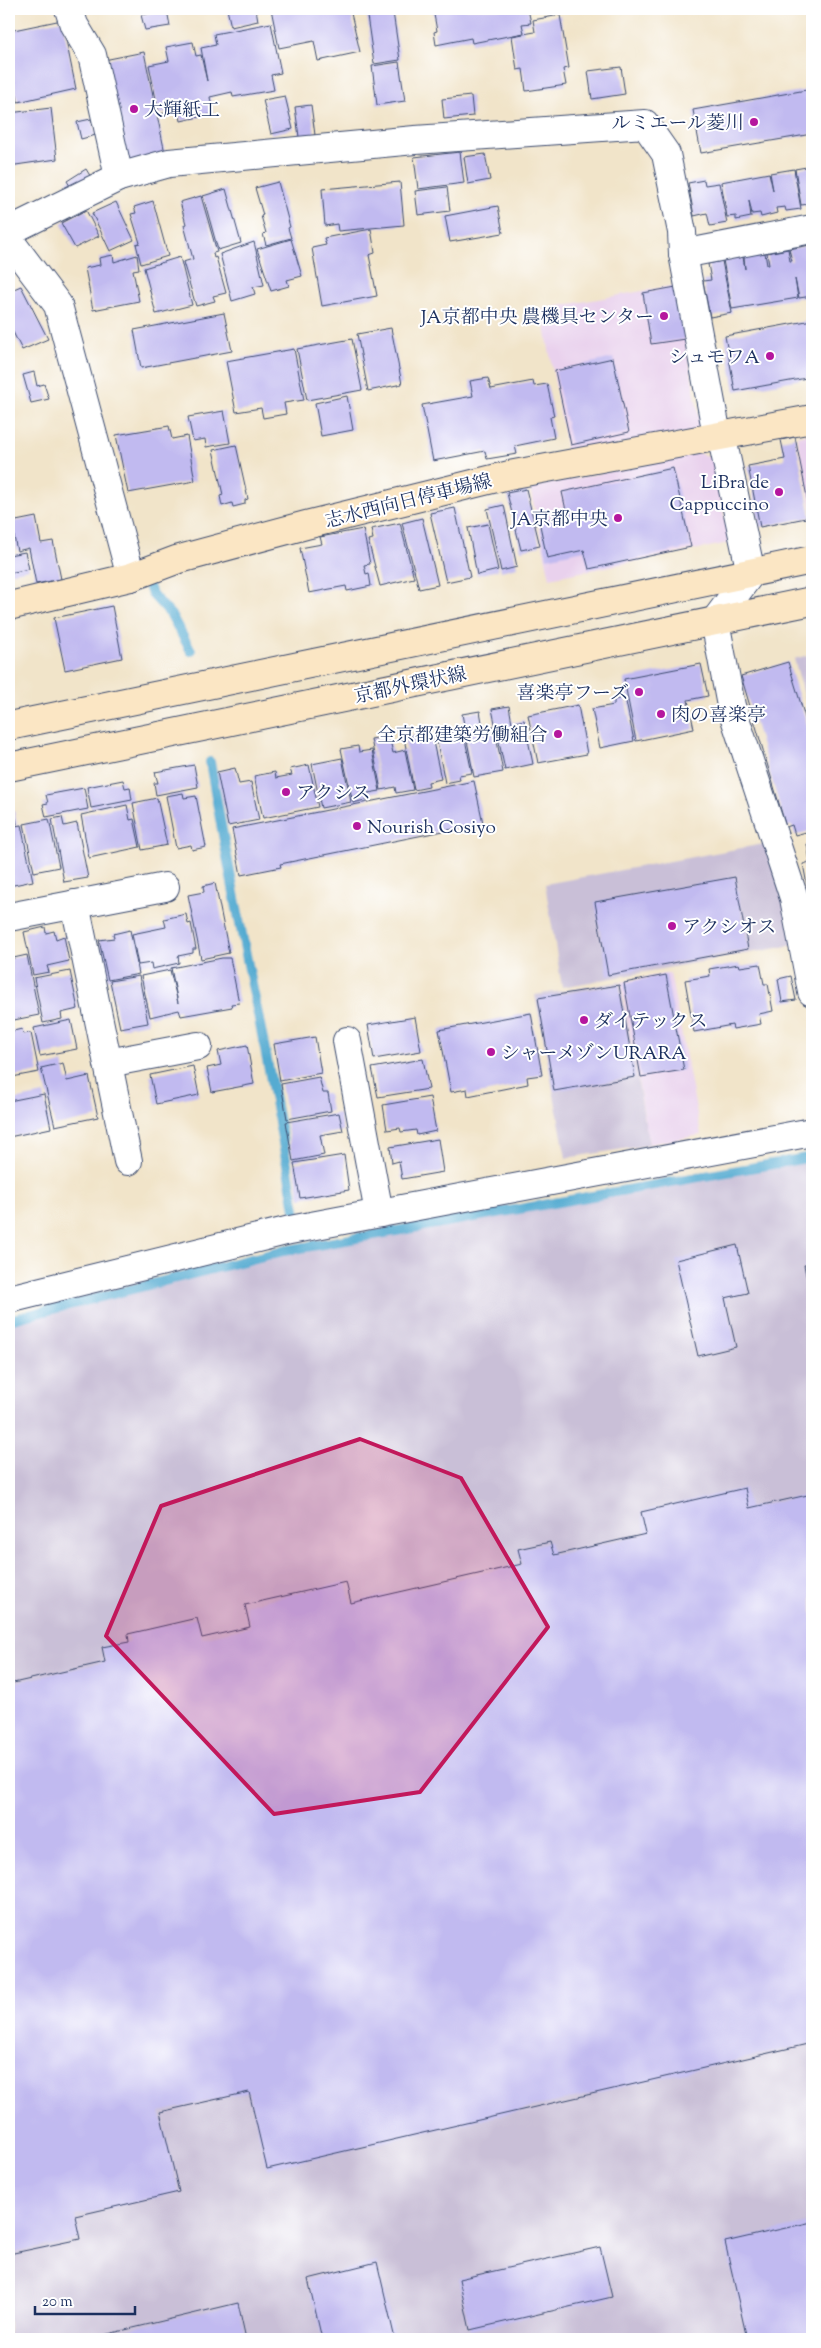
<svg xmlns="http://www.w3.org/2000/svg" width="821" height="2348" font-family="'Sorts Mill Goudy','Noto Serif JP',serif">
<style>
.built{fill:#e9d1ed}
.industrial{fill:#c9bfd7}
.lines{fill:none;stroke-linecap:round;stroke-linejoin:round}
.stream{stroke:#54abd1;stroke-width:10}
.building{fill:#c1baf0}
.street-casing{stroke:#3b4a6e;stroke-width:30}
.secondary-casing{stroke:#3b4a6e;stroke-width:30}
.street{stroke:#fff;stroke-width:28}
.secondary{stroke:#fbe6c4;stroke-width:28}
.marked{fill:#c2185b;fill-opacity:0.2;stroke:#c2185b;stroke-width:4;stroke-linejoin:round}
.poi-dot{fill:#b5179e;stroke:#fff;stroke-width:2}
.labels{text-anchor:middle;stroke-width:4;stroke-linejoin:round;paint-order:stroke}
.poi-label{font-size:19px;fill:#1b2f5e;stroke:#fff;text-anchor:start}
.street-label{font-size:19px;fill:#1b2f5e;stroke:#fff}
</style>
<rect width="100%" height="100%" fill="#fff"/>
<filter id="ink" filterUnits="userSpaceOnUse"><feTurbulence type="fractalNoise" baseFrequency=".02" numOctaves="2"/><feDisplacementMap in="SourceGraphic" scale="10" xChannelSelector="R" yChannelSelector="G"/><feConvolveMatrix kernelMatrix="1 2 1 2 8 2 1 2 1" color-interpolation-filters="sRGB"/></filter>
<filter id="wash" filterUnits="userSpaceOnUse"><feTurbulence type="fractalNoise" baseFrequency=".0096" numOctaves="4" result="noise"/><feDisplacementMap in="SourceGraphic" scale="20" xChannelSelector="R" yChannelSelector="G"/><feGaussianBlur stdDeviation="1.12" result="paint"/><feColorMatrix in="noise" values="0 0 0 0 0 0 0 0 0 0 0 0 0 0 0 0 0 1.4 0 .05"/><feComposite in="paint" operator="in"/></filter>
<g filter="url(#wash)">
<rect width="100%" height="100%" fill="#f1e4c9"/>
<g class="built">
<polygon points="676,285 701,430 567,454 542,309"/>
<polygon points="812,433 812,511 797,436"/>
<polygon points="698,453 713,458 729,543 550,578 530,488"/>
<polygon points="670,973 701,1135 649,1144 621,982"/>
</g>
<g class="industrial">
<polygon points="812,654 812,723 794,659"/>
<polygon points="769,843 794,945 562,987 545,884"/>
<polygon points="620,982 649,1145 566,1158 535,995"/>
<polygon points="812,1160 812,2339 9,2339 9,1323 286,1253"/>
</g>
<g class="lines">
<g class="stream">
<polyline points="144,573 152,594 171,615 191,651"/>
<path d="M210,762C236,918 272,1071 298,1227"/>
<polyline points="9,1320 283,1251 812,1157"/>
</g>
</g>
<g id="blocks">
<g class="building">
<polygon points="227,9 256,9 258,21 231,27"/>
<polygon points="271,9 350,9 360,52 318,61 314,41 279,48"/>
<polygon points="433,9 528,9 531,23 522,24 524,33 472,43 471,38 436,45 434,32 437,31"/>
<polygon points="167,10 170,26 145,30 141,15"/>
<polygon points="393,12 400,60 374,64 367,16"/>
<polygon points="560,15 569,68 563,69 566,85 526,91 523,69 517,70 512,36 535,32 533,20"/>
<polygon points="62,20 76,89 18,102 9,56 9,31"/>
<polygon points="271,23 281,73 271,75 274,90 233,97 232,92 210,97 213,114 181,121 179,111 159,114 149,65 169,61 166,47 193,42 196,56 201,55 207,81 201,48 216,45 214,34"/>
<polygon points="144,52 166,158 135,164 124,158 104,60"/>
<polygon points="399,62 405,101 377,105 372,66"/>
<polygon points="621,67 625,94 592,99 588,71"/>
<polygon points="812,89 812,134 701,153 693,110"/>
<polygon points="285,96 293,129 271,134 263,100"/>
<polygon points="471,96 473,116 444,119 442,99"/>
<polygon points="311,105 315,135 299,137 295,107"/>
<polygon points="51,108 57,159 9,166 9,113"/>
<polygon points="91,119 96,135 81,139 77,122"/>
<polygon points="460,152 464,183 418,189 414,157"/>
<polygon points="485,154 490,180 468,184 464,157"/>
<polygon points="812,166 812,207 810,207 810,204 801,205 795,169"/>
<polygon points="86,169 92,179 73,191 67,181"/>
<polygon points="794,169 801,209 786,211 785,207 776,208 777,213 761,217 760,213 752,214 749,200 751,217 736,220 736,216 727,217 721,182 769,173 773,190 770,173"/>
<polygon points="704,180 705,185 719,183 727,223 710,226 707,213 694,216 688,183"/>
<polygon points="278,182 290,227 288,228 291,238 266,245 263,234 266,233 261,216 263,215 255,188"/>
<polygon points="400,182 404,225 338,231 337,224 325,226 322,189"/>
<polygon points="447,187 450,211 418,215 415,191"/>
<polygon points="226,189 241,243 218,250 203,196"/>
<polygon points="201,196 217,252 213,253 214,258 216,257 226,293 213,296 215,301 196,306 183,262 193,259 184,225 186,224 180,202"/>
<polygon points="153,201 168,256 141,264 136,244 140,243 131,214 136,213 134,207"/>
<polygon points="116,202 134,240 110,251 92,213"/>
<polygon points="498,206 503,233 450,242 445,216"/>
<polygon points="86,210 99,236 75,248 61,223"/>
<polygon points="371,229 375,253 369,255 377,296 322,306 312,248 326,245 324,238"/>
<polygon points="291,239 302,276 287,280 289,286 271,291 257,249"/>
<polygon points="254,242 264,285 253,287 255,294 232,301 220,254"/>
<polygon points="810,245 812,256 812,296 799,298 795,279 798,298 732,309 723,260 743,257 745,269 744,256 765,253 767,265 769,265 767,253 788,249 790,261 792,261 789,249"/>
<polygon points="113,255 114,262 137,255 139,269 133,270 139,301 93,310 85,268 100,265 99,258"/>
<polygon points="180,257 192,305 156,314 144,268"/>
<polygon points="722,261 732,313 710,317 703,281 711,280 708,264"/>
<polygon points="21,286 48,339 22,350 9,324 9,291"/>
<polygon points="676,287 685,339 651,344 643,293"/>
<polygon points="224,313 232,351 141,368 134,330"/>
<polygon points="812,320 812,377 735,391 725,336"/>
<polygon points="391,328 402,384 368,391 357,334"/>
<polygon points="352,339 362,390 307,400 297,349"/>
<polygon points="294,349 304,400 284,403 286,414 263,418 261,408 236,412 226,361"/>
<polygon points="613,358 629,432 571,445 555,371"/>
<polygon points="34,372 37,386 44,384 49,399 31,403 23,375"/>
<polygon points="488,378 491,389 533,381 534,386 547,384 554,416 550,417 554,438 515,446 517,454 487,459 485,451 433,461 422,405 473,396 470,381"/>
<polygon points="347,396 353,430 321,436 315,403"/>
<polygon points="224,411 230,443 206,447 205,439 193,441 188,417"/>
<polygon points="169,426 172,439 187,436 195,481 128,493 116,435"/>
<polygon points="795,437 811,517 760,527 748,466 785,459 781,440"/>
<polygon points="236,445 248,499 245,500 245,504 233,507 232,503 222,506 220,496 223,495 213,450"/>
<polygon points="673,468 691,547 589,569 584,550 547,558 539,521 567,515 562,492"/>
<polygon points="526,489 540,546 521,550 507,493"/>
<polygon points="504,505 517,567 501,571 487,509"/>
<polygon points="455,508 470,577 446,582 430,513"/>
<polygon points="36,517 41,543 53,541 61,579 36,584 29,548 17,551 11,522"/>
<polygon points="422,518 438,585 419,589 402,523"/>
<polygon points="400,523 414,578 380,586 368,540 373,539 371,529"/>
<polygon points="488,524 498,570 477,575 468,528"/>
<polygon points="363,529 370,564 364,565 366,574 369,573 371,586 347,591 346,586 309,593 300,548 322,544 320,537"/>
<polygon points="25,552 29,569 9,573 9,555"/>
<polygon points="112,606 122,658 65,670 54,618"/>
<polygon points="788,662 812,740 812,834 810,831 795,835 792,825 786,827 741,676"/>
<polygon points="701,664 708,696 688,700 694,729 636,741 624,679"/>
<polygon points="625,697 634,741 600,748 592,709 614,705 614,700"/>
<polygon points="578,705 587,754 538,763 528,715"/>
<polygon points="509,706 512,723 524,720 533,764 505,770 492,709"/>
<polygon points="480,711 483,728 494,726 503,772 474,777 462,714"/>
<polygon points="450,729 451,732 463,730 472,773 459,775 460,780 445,783 435,732"/>
<polygon points="420,734 421,739 432,737 441,779 428,782 429,787 414,790 404,738"/>
<polygon points="389,736 393,753 405,750 413,790 396,793 395,787 381,790 371,739"/>
<polygon points="358,746 359,752 372,750 380,791 368,793 369,799 353,803 341,749"/>
<polygon points="342,758 351,802 321,808 312,764"/>
<polygon points="194,765 198,787 156,795 154,783 158,783 155,772"/>
<polygon points="309,765 318,807 263,818 254,776 275,772 276,778 292,775 290,769"/>
<polygon points="235,768 239,784 251,782 259,820 228,826 217,772"/>
<polygon points="123,780 125,788 130,787 132,800 91,808 87,787"/>
<polygon points="474,781 483,823 280,864 281,867 241,875 232,829"/>
<polygon points="84,788 88,809 46,817 43,804 48,803 46,795"/>
<polygon points="183,793 184,798 196,796 206,847 192,850 191,845 176,848 166,796"/>
<polygon points="157,798 167,845 142,850 133,803"/>
<polygon points="127,805 130,820 134,819 140,847 89,858 81,815"/>
<polygon points="9,806 11,812 14,811 17,824 9,826"/>
<polygon points="62,817 64,826 77,823 88,878 64,882 52,819"/>
<polygon points="49,819 59,867 34,872 24,824"/>
<polygon points="21,825 33,881 9,886 9,827"/>
<polygon points="812,843 812,906 811,906 803,864 810,862 807,844"/>
<polygon points="735,877 748,949 608,975 595,902"/>
<polygon points="215,883 229,953 201,959 188,895 204,892 203,886"/>
<polygon points="186,914 188,924 191,923 196,949 193,949 193,953 178,956 179,963 152,969 151,963 138,965 132,934 166,927 164,919"/>
<polygon points="45,927 46,933 54,931 56,939 64,936 69,961 47,966 49,972 33,975 24,932"/>
<polygon points="130,930 139,974 108,980 99,940 114,938 113,934"/>
<polygon points="27,955 39,1015 9,1021 9,959"/>
<polygon points="222,958 230,958 239,1003 231,1004 232,1007 181,1016 179,1010 150,1017 141,976 170,970 178,1003 171,968"/>
<polygon points="739,964 740,967 760,964 764,984 768,984 773,1011 759,1014 761,1024 733,1029 732,1025 694,1032 685,980 710,976 709,969"/>
<polygon points="70,971 78,1009 61,1013 62,1019 43,1023 34,978"/>
<polygon points="666,975 684,1070 641,1077 624,983"/>
<polygon points="139,976 148,1023 120,1028 110,981"/>
<polygon points="791,976 796,1000 782,1002 778,979"/>
<polygon points="619,985 635,1077 554,1091 538,998"/>
<polygon points="531,1013 542,1075 527,1077 528,1084 468,1096 467,1089 451,1092 439,1030"/>
<polygon points="415,1017 421,1051 374,1059 368,1025"/>
<polygon points="71,1020 77,1049 40,1056 34,1028"/>
<polygon points="22,1029 23,1034 31,1033 39,1072 12,1077 11,1073 9,1074 9,1032"/>
<polygon points="315,1037 321,1073 280,1081 274,1044"/>
<polygon points="247,1045 254,1084 212,1092 207,1068 221,1065 218,1051"/>
<polygon points="423,1059 429,1089 378,1097 372,1068"/>
<polygon points="63,1063 67,1081 89,1076 98,1117 55,1126 41,1068"/>
<polygon points="193,1066 199,1095 156,1104 150,1075"/>
<polygon points="319,1077 323,1093 328,1093 331,1111 287,1119 281,1084"/>
<polygon points="44,1094 51,1128 9,1137 9,1101"/>
<polygon points="430,1097 436,1131 417,1135 416,1130 401,1132 400,1128 387,1130 383,1105"/>
<polygon points="339,1113 343,1131 320,1135 324,1155 293,1161 286,1122"/>
<polygon points="438,1139 443,1172 402,1179 399,1161 392,1163 390,1147"/>
<polygon points="344,1155 349,1190 300,1198 294,1163"/>
<polygon points="737,1245 748,1293 725,1298 736,1347 698,1356 676,1260"/>
<polygon points="812,1263 812,1298 811,1299 804,1265"/>
<polygon points="745,1488 749,1508 812,1494 812,2043 267,2169 249,2092 160,2112 179,2192 75,2216 80,2239 9,2254 9,1684 105,1662 102,1647 129,1642 128,1634 197,1618 202,1638 250,1627 245,1605 346,1582 351,1603 522,1564 518,1549 550,1542 554,1555 646,1534 641,1512"/>
<polygon points="812,2222 812,2339 747,2339 725,2242"/>
<polygon points="600,2247 612,2297 470,2330 459,2279"/>
<polygon points="377,2262 395,2339 322,2339 308,2279"/>
<polygon points="238,2303 246,2339 87,2339"/>
<polygon points="436,2333 437,2339 411,2339"/>
</g>
</g>
</g>
<g filter="url(#ink)">
<use href="#blocks" fill-opacity="0" stroke="#3b4a6e" stroke-width="1"/>
<g class="lines">
<g class="street-casing">
<g id="street">
<polyline points="69,9 74,25 92,55 119,177"/>
<polyline points="9,231 119,177 169,163 415,140 645,124 666,154 682,232 683,254 717,435 724,448 751,573 715,621 731,706 794,898 812,992"/>
<polyline points="9,240 58,305 131,577"/>
<polyline points="683,254 812,229"/>
<polyline points="75,904 128,1161"/>
<polyline points="9,917 165,887"/>
<polyline points="347,1041 379,1213"/>
<polyline points="108,1063 198,1046"/>
<polyline points="9,1299 290,1230 812,1132"/>
</g>
</g>
<g class="secondary-casing">
<g id="secondary">
<polyline points="9,606 131,577 176,560 306,525 509,475 812,419"/>
<polyline points="9,726 812,560"/>
<polyline points="9,767 812,601"/>
</g>
</g>
<use href="#street" class="street"/>
<use href="#secondary" class="secondary"/>
</g>
</g>
<path class="marked" d="M360,1439L461,1478L548,1627L420,1792L274,1814L106,1636L161,1506Z"/>
<g class="poi-dot">
<circle cx="134" cy="109" r="5"/>
<circle cx="754" cy="122" r="5"/>
<circle cx="664" cy="316" r="5"/>
<circle cx="770" cy="356" r="5"/>
<circle cx="779" cy="492" r="5"/>
<circle cx="618" cy="518" r="5"/>
<circle cx="639" cy="692" r="5"/>
<circle cx="661" cy="714" r="5"/>
<circle cx="558" cy="734" r="5"/>
<circle cx="286" cy="792" r="5"/>
<circle cx="357" cy="826" r="5"/>
<circle cx="672" cy="926" r="5"/>
<circle cx="584" cy="1020" r="5"/>
<circle cx="491" cy="1052" r="5"/>
</g>
<g class="labels">
<g class="poi-label">
<text x="144" y="116">大輝紙工</text>
<text x="744" y="129" text-anchor="end">ルミエール菱川</text>
<text x="654" y="323" text-anchor="end">JA京都中央 農機具センター</text>
<text x="760" y="363" text-anchor="end">シュモワA</text>
<text x="769" y="488" text-anchor="end">LiBra de<tspan x="769" dy="22">Cappuccino</tspan></text>
<text x="608" y="525" text-anchor="end">JA京都中央</text>
<text x="629" y="699" text-anchor="end">喜楽亭フーズ</text>
<text x="671" y="721">肉の喜楽亭</text>
<text x="548" y="741" text-anchor="end">全京都建築労働組合</text>
<text x="296" y="799">アクシス</text>
<text x="367" y="833">Nourish Cosiyo</text>
<text x="682" y="933">アクシオス</text>
<text x="594" y="1027">ダイテックス</text>
<text x="501" y="1059">シャーメゾンURARA</text>
</g>
<g class="street-label">
<text transform="translate(408 500) rotate(-14)" y="7">志水西向日停車場線</text>
<text transform="translate(410 684) rotate(-12)" y="7">京都外環状線</text>
</g>
</g>
<rect width="821" height="2348" fill="none" stroke="#fff" stroke-width="30"/>
<path d="M35 2306v8h100v-8" fill="none" stroke="#1b2f5e" stroke-width="2.5"/>
<text x="42" y="2306" font-size="15" fill="#1b2f5e" stroke="#ffffff" stroke-width="4" paint-order="stroke">20 m</text>
</svg>
